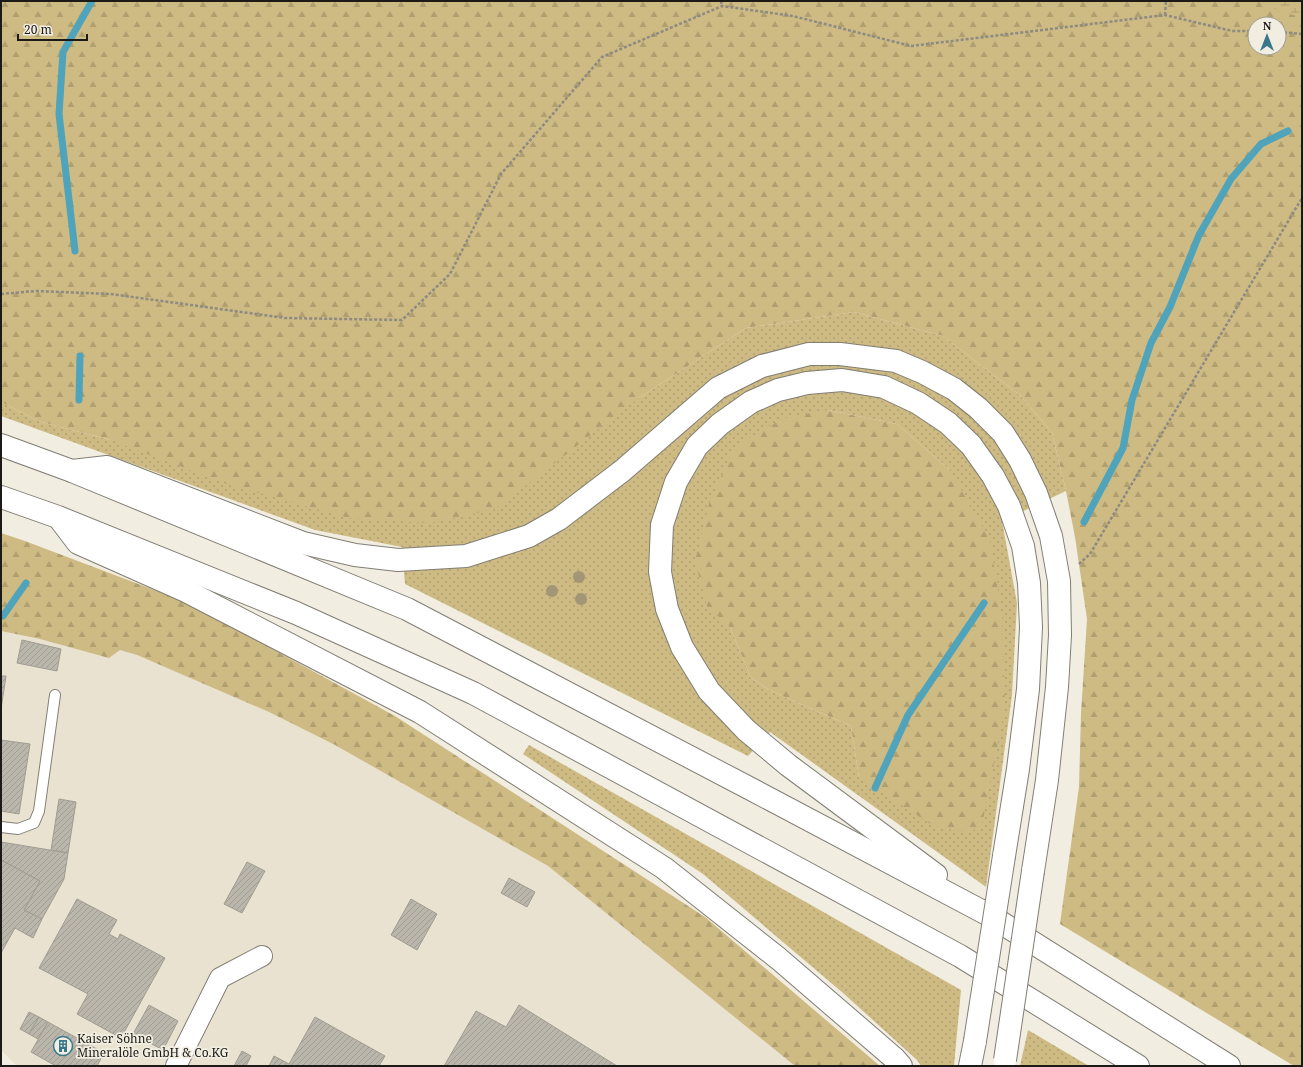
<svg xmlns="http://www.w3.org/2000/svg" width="1303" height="1067" font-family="'Noto Serif',serif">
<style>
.built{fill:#e9e2d0}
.grass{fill:url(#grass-dots);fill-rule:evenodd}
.forest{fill:url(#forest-firs);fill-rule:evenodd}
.wetland{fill:url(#wetland-marsh)}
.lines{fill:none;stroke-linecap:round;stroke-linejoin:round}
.stream{stroke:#4fa3ba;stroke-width:7}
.building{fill:url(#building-hatch);stroke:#a09c92}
.lane-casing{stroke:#817e74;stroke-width:12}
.street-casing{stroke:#817e74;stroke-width:22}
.highway-casing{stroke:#817e74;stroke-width:24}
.path{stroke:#8d8a82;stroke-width:2.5;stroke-dasharray:3 2;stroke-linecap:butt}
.lane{stroke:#fff;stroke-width:10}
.street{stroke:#fff;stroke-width:20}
.highway{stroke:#fff;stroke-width:22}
.highway-bridge-casing{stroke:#817e74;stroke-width:24;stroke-linecap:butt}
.highway-bridge{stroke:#fff;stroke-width:22}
.tree{fill:#a29676}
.labels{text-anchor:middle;stroke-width:3.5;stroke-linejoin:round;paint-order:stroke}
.poi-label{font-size:12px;fill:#1b1a16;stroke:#f1ede1;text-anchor:start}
</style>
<defs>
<pattern id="grass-dots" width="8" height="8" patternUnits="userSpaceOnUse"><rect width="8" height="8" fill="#ceba83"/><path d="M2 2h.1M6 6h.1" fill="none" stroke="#b09f70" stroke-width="1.8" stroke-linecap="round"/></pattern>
<pattern id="forest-firs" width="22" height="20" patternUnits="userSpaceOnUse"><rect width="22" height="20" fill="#ceba83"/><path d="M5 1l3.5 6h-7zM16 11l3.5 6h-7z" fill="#b09f70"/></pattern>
<pattern id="wetland-marsh" width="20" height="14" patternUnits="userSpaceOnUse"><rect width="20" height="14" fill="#ceba83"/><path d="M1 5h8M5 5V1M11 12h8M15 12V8" fill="none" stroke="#b09f70"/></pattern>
<pattern id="building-hatch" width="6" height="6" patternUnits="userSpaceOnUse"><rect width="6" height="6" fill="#bab6ab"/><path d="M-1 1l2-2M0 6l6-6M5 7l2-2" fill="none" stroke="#9f9c92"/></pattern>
</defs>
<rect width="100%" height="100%" fill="#f1ede1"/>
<polygon class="built" points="1,631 40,639 120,650 137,655 269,712 335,745 548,866 795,1066 17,1066 1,1050"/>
<g class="grass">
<path d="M854,312L943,336L1021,396L1052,433L1066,491L1002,521L1017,603L1012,695L986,887L770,732L748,756L405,584L402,547L315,530L1,416V402L38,421L110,440L639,398L746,328ZM828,410L897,424L950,470L859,778L851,726L773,692L751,678L730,627Z"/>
<polygon points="529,745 961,990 954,1066 921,1066 917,1060 843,993 703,874 523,754"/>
<polygon points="1028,1030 1089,1066 1020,1066"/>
</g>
<g class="forest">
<path d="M1,1H1302V1066H1294L1060,924L1079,787L1081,713L1087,619L1075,537L1066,491L1052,433L1021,396L943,336L854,312L746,328L639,398L495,509L429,523L349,518L227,484L110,440L38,421L1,402ZM1255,24H1279V48H1255Z"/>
<polygon points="828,410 897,424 950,470 990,540 1002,616 1005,706 982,825 968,833 934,826 859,778 851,726 773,692 751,678 730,627 707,606 695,561 709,504 735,446 784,418"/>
<polygon points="1,533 25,541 186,602 395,716 705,917 880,1066 795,1066 548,866 335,745 269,712 137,655 120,650 109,658 40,639 1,631"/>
</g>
<polygon class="wetland" points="1266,1 1302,1 1302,17 1277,11"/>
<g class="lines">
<g class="stream">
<polyline points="75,251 59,114 63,52 92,1"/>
<polyline points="79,400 80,356"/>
<polyline points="1084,522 1123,448 1132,400 1151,343 1170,307 1199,235 1231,179 1261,144 1288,131"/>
<polyline points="1,615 3,616 26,583"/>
<polyline points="875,788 908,715 984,603"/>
</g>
</g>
<g class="building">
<polygon points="22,640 61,649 57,671 17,663"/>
<polygon points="1,676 6,676 1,709"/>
<polygon points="1,740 30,744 19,814 1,811"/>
<polygon points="59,799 76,802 68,853 51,850"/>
<polygon points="1,842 68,853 64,879 42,919 24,910 40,881 1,860"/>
<polygon points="1,860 40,881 24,910 42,919 33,938 15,928 1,953"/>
<polygon points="247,862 265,871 242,913 224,904"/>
<polygon points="509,878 535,892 527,907 501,893"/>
<polygon points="77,899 117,920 109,934 118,939 120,934 165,958 121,1038 77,1014 88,994 39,968"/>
<polygon points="411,899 437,914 417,950 391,935"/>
<polygon points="149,1005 178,1021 163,1050 133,1034"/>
<polygon points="519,1005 617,1066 444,1066 476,1011 506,1027"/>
<polygon points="29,1012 39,1017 29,1034 20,1029"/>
<polygon points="39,1017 48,1022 38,1039 29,1034"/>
<polygon points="315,1017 385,1056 379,1066 269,1066 274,1056 289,1064"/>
<polygon points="48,1022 104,1053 97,1066 56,1066 31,1052"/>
<polygon points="242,1051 251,1056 246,1066 234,1066"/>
</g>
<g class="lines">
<g class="lane-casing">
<polyline id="lane" points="1,827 18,829 34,823 39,811 55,695"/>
</g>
<g class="street-casing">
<polyline id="street" points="176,1066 220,978 262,956"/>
</g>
<g class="highway-casing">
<g id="highway">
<polyline points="1,445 72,471 407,609 749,788 989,915 1229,1066"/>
<polyline points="72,471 107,467 303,543 355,555 398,560 466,556 529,536 559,519 622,471 718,388 762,366 809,354 840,354 896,361 922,372 954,389 978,408 1003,433 1020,460 1036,493 1051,536 1059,581 1060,635 1057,687 1047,780 1033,871"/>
<polyline points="1,497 58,517 296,613 473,693 960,956 1138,1066"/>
<polyline points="59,518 78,543 186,591 420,712 664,868 779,959 894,1058 901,1066"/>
<polyline points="936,875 788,765 746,730 709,691 682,647 667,609 660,572 662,525 676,482 697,446 720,424 751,402 778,390 807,383 842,380 884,387 918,403 948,423 971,445 993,476 1009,506 1023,546 1029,583 1031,627 1028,689 1018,769 1004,856"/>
<polyline points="970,1066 975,1041"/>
</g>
</g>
<g class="path">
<polyline points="721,1 722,6"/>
<polyline points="1165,15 1166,1"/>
<polyline points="1279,32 1302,34"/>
<polyline points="1,294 36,291 111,294 285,318 402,320 450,274 501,174 602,57 722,6 793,16 911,46 1165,15 1232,31 1255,31"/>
<polyline points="1079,564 1090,554 1302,198"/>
</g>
<use href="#lane" class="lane"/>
<use href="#street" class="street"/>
<use href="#highway" class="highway"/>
<g class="highway-bridge-casing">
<g id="highway-bridge">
<polyline points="975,1041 1004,856"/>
<polyline points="1005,1060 1033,871"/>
</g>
</g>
<use href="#highway-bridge" class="highway-bridge"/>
</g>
<g class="tree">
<circle cx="579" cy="577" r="6"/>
<circle cx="552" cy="591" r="6"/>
<circle cx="581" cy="599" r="6"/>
</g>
<defs>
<g id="building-ring" transform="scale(1)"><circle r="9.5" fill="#f1ede1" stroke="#37798a" stroke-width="1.5"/><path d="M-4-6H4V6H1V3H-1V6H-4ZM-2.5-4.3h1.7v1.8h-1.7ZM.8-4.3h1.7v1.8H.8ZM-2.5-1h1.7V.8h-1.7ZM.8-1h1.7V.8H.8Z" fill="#37798a"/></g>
</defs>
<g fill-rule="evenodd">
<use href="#building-ring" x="63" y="1046"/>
</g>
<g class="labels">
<g class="poi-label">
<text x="77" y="1043">Kaiser Söhne<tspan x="77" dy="14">Mineralöle GmbH &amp; Co.KG</tspan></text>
</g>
</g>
<rect width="1303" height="1067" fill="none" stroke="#1b1a16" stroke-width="4"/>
<g transform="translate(1267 36)"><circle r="19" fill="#f1ede1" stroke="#9b9990"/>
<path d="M0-3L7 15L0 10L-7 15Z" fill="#37798a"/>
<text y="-6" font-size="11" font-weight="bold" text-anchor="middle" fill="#1b1a16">N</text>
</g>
<path d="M18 34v6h69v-6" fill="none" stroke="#1b1a16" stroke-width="2"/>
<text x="24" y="34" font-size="12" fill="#1b1a16" stroke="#f1ede1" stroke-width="3" paint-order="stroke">20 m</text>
</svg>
